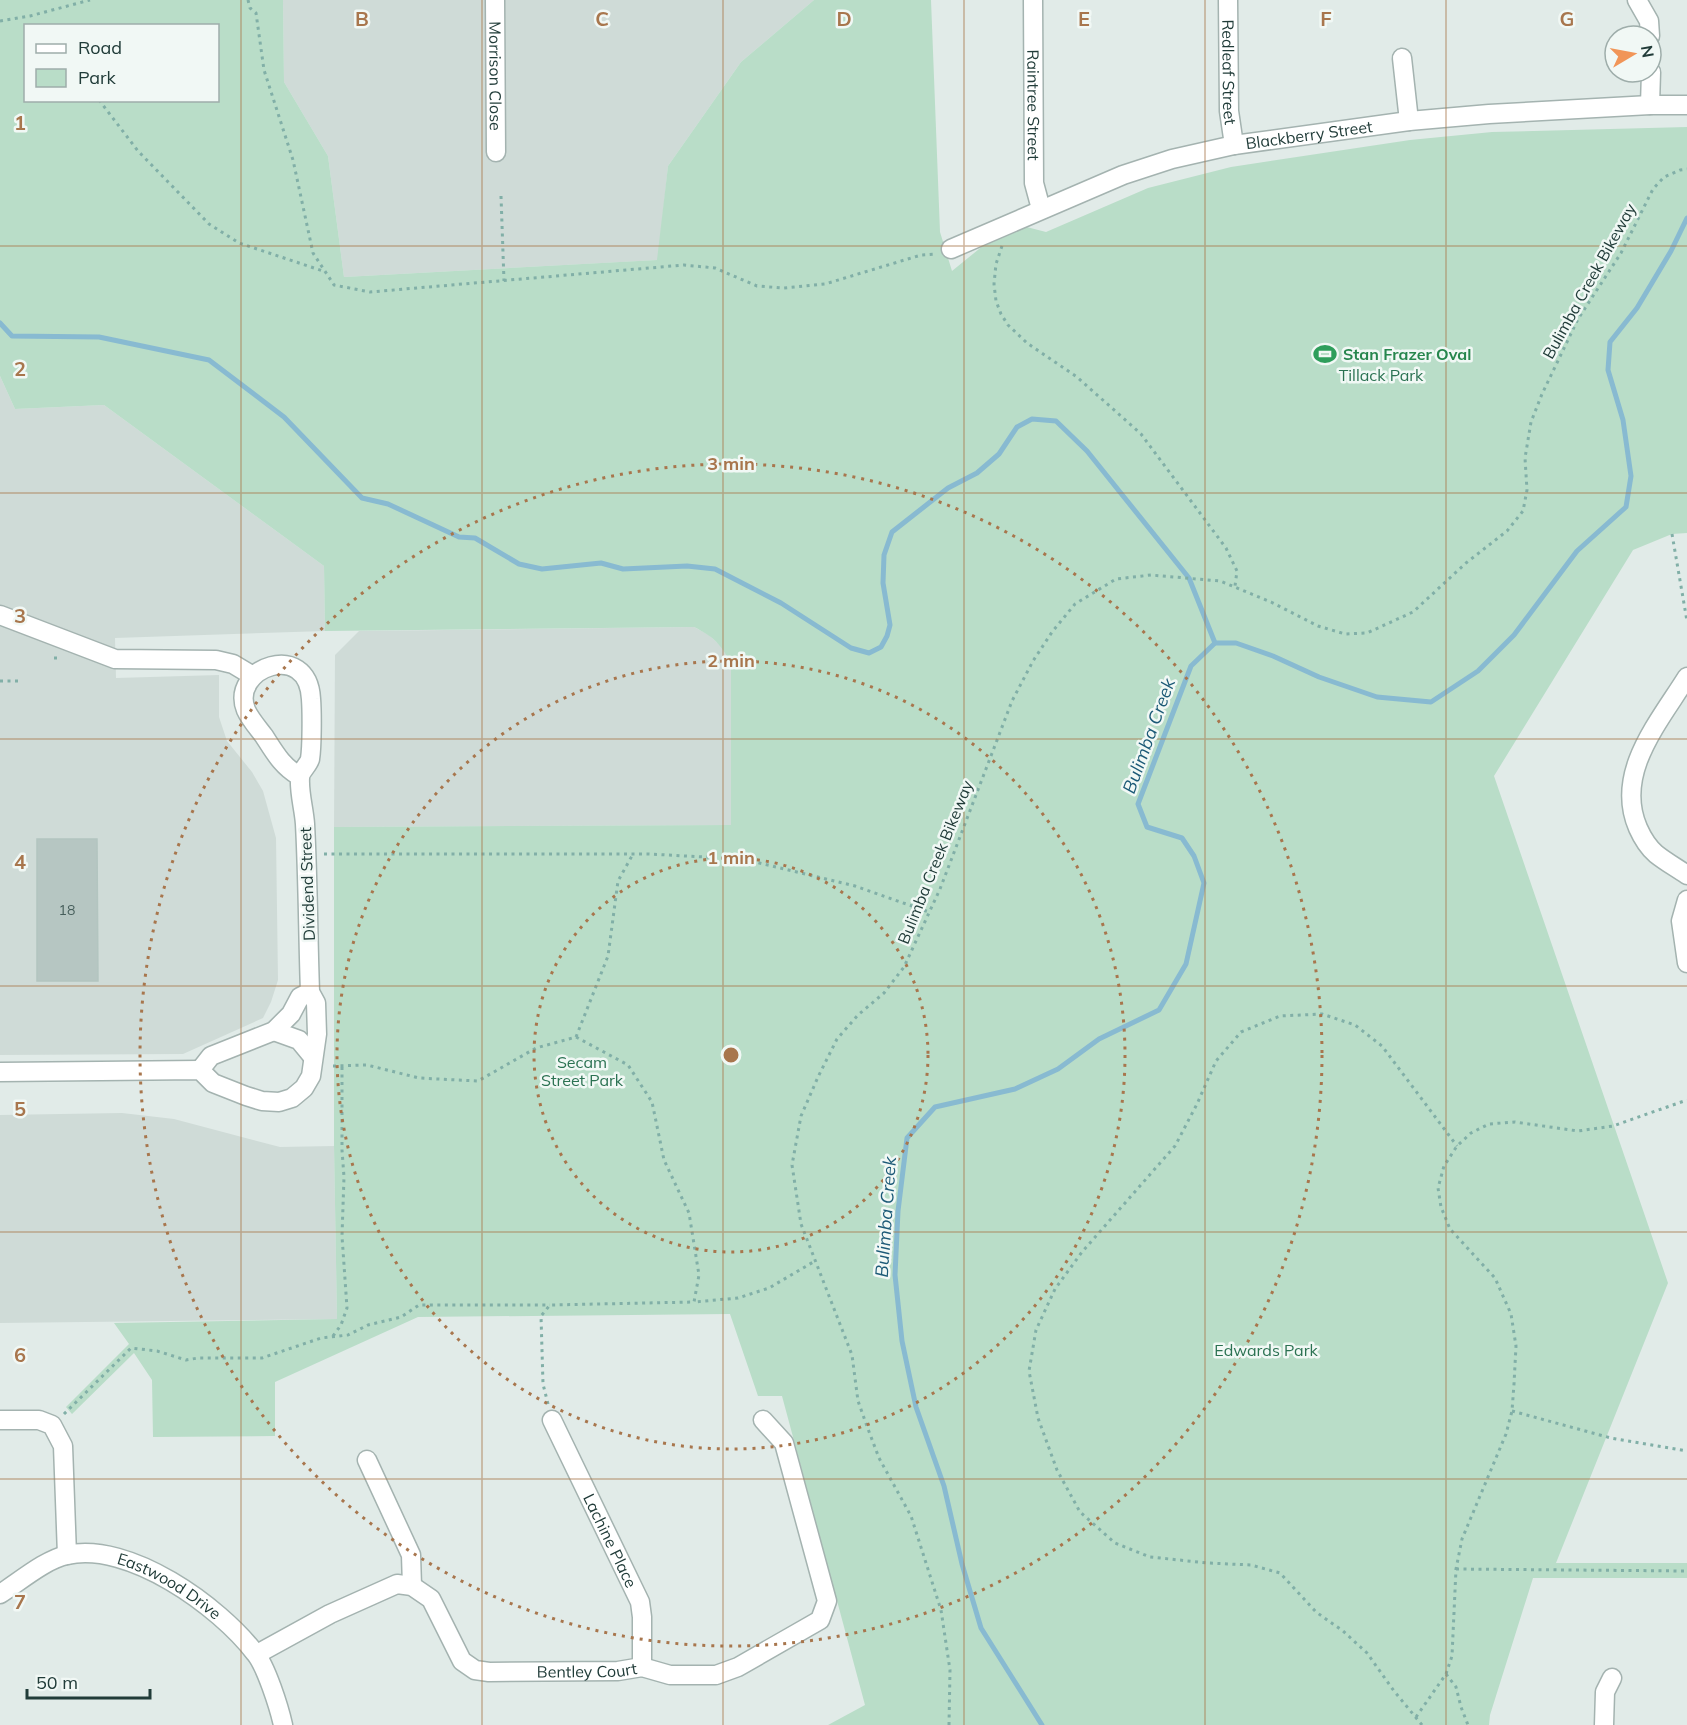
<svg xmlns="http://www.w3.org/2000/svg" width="1687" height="1725" font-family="Mulish,sans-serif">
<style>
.built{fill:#cfdbd7}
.green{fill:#b9ddc8;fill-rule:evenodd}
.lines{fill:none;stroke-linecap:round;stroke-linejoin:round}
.stream{stroke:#88bad1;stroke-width:5}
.building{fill:#b6c6c2;stroke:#b3c5c0;stroke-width:1.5}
.minor-casing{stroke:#a4b3b0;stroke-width:21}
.path{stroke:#81afa7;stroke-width:3;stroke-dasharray:3 4.5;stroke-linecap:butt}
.minor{stroke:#fff;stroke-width:18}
.grid{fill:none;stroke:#a8764d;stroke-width:1.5;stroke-opacity:0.55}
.ring{fill:none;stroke:#a8764d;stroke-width:3;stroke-dasharray:3 6}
.labels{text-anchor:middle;stroke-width:5;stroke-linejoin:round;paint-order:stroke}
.number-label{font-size:14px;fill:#465e5b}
.street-label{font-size:16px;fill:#213c39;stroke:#f1f8f5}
.leisure-label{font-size:16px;font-weight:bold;fill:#27864d;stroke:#f1f8f5;text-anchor:start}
.park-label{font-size:16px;fill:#2b7252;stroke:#f1f8f5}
.water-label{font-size:18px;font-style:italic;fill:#1c5a77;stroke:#f1f8f5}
.grid-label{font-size:20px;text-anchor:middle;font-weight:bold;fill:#a8764d;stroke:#f1f8f5;stroke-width:5;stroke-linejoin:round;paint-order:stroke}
.centre{fill:#a8764d;stroke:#f1f8f5;stroke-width:3}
.ring-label{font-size:18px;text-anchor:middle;font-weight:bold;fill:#a8764d;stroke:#f1f8f5;stroke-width:5;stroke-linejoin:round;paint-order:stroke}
</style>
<rect width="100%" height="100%" fill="#e1ebe8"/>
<g class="built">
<polygon points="283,0 814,0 741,62 668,166 658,260 344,277 328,156 284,82"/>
<polygon points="0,376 15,409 104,405 324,566 325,631 115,638 116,678 219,675 219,717 227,741 252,772 263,791 276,838 278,980 271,1002 263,1018 183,1054 0,1055"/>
<polygon points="694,627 709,635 722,647 731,664 731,825 334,827 335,655 359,631"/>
<polygon points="122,1113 174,1119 280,1147 334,1146 337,1319 0,1323 0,1115"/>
</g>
<path class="green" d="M0,0H283L284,82L328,156L344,277L657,260L668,166L741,62L814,0H931L940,232L952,271L1011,223L1046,232L1148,188L1231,167L1410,140L1492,132L1687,127V533L1672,534L1633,550L1494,776L1668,1283L1556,1563H1687V1578H1533L1490,1715L1489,1725H828L865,1705L782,1396H758L730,1314L418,1317L275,1382V1436L153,1437L152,1380L134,1353L72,1414L66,1407L129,1344L114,1323L337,1319L334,1146V827L731,825V664C721,644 714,637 694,627L325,631L324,566L104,405L15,409L0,376ZM26,26H218V100H26Z"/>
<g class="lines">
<g class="stream">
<polyline points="0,323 12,336 99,337 209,360 284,417 362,498 388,504 459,537 475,538 519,564 542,569 601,563 623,569 687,566 715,569 781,603 851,648 869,653 881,647 887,636 890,625 883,583 884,555 892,532 948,488 977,473 999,454 1017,427 1032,419 1056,421 1087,451 1189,578 1215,643"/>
<polyline points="1042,1725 981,1628 962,1564 944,1486 916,1407 902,1341 895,1275 898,1211 907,1138 935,1107 1015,1089 1058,1069 1099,1039 1159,1010 1186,964 1204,883 1194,856 1182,838 1147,827 1138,804 1191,666 1215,643 1236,643 1273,656 1319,677 1377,697 1431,702 1478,671 1514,635 1577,551 1626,507 1631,476 1623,420 1608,370 1610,342 1637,308 1671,251 1687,218"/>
</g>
</g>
<polygon class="building" points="37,839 97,839 98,981 37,981"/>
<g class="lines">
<g class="minor-casing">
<g id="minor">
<path id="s1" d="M495,0L496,152"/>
<path id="s2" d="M1033,0L1034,183L1041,209"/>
<path id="s3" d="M1228,0L1229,111L1234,145"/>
<polyline points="1637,0 1649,21 1650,36"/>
<polyline points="1402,58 1409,121"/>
<polyline points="1650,105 1651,72"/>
<path id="s4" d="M951,249L1123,175L1172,159L1234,145L1409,121L1489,114L1650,105H1687"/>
<polyline points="0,615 115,659 216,660 233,664 253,676"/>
<path d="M1687,677C1659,722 1614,773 1638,828C1642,837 1649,848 1656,854C1666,862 1677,868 1687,875"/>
<polyline points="1687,900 1681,921 1687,963"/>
<polyline points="274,1031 299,1040 313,1057"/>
<polyline points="200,1070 211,1056 274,1031 291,1014 300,997 310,992"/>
<path d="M0,1072L200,1070L213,1083L246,1096L262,1101L279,1102L292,1098L304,1088L311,1076L317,1034L316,1003L310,992C308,936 308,880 305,824C304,809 299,793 300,778C300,771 308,766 310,759C312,747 312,712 311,699C308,639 229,668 246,710C250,719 258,728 264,736C275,753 282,766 299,776"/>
<polyline points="0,1420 39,1420 52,1425 63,1446 67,1555"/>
<path id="s5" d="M552,1420L640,1602L642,1617V1667"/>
<polyline points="367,1460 411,1555 412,1586"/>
<path id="s6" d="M0,1594C19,1582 46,1559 67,1555C129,1541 219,1606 255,1653C266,1666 279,1707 283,1725"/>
<path id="s7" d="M257,1654L330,1614L397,1584L412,1586L431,1599L462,1661L475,1670L489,1672L618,1671L642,1667L670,1675H716L738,1667L820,1620L827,1601L784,1443L763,1420"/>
<polyline points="1604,1725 1605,1692 1612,1678"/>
</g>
</g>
<g class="path">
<polyline points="248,0 250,8 256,13 264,70 293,160 313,253 334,285 370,292 684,265 715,268 757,286 784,288 825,284 921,255 936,254"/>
<polyline points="0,21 30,16 90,0"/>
<polyline points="99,100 138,151 209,224 239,243 323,271"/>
<polyline points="501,196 504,281"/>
<polyline points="1002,246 996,264 994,284 996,301 1001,314 1008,325 1027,343 1077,377 1141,434 1226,548 1237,571 1235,586"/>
<polyline points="1672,534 1687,621"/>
<polyline points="54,658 61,658"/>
<polyline points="0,681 21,681"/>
<polyline points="324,854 648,854 743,859 855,886 929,912"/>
<polyline points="576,1037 608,956 618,881 633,854"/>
<polyline points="333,1066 367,1065 419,1078 478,1081 536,1048 576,1037 628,1065 652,1102 664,1160 689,1213 699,1275 694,1302 738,1298 769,1288 815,1261"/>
<polyline points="333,1336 341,1325 347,1308 342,1236 344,1177 342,1150 342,1066"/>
<polyline points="548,1404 543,1384 541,1316 550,1305 694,1302"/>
<polyline points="1512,1411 1611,1438 1687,1451"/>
<polyline points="64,1414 131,1348 157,1351 186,1360 198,1358 262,1358 321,1338 348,1335 368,1325 401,1317 419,1305 550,1305"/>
<polyline points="1456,1569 1687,1571"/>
<polyline points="1446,1674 1456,1687 1461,1707 1468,1725"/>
<polyline points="1416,1717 1446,1674 1452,1656 1456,1569 1462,1539 1506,1434 1512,1411 1514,1384 1516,1346 1511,1314 1495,1278 1450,1229 1441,1207 1438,1188 1444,1166 1457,1146 1471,1133 1489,1124 1515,1122 1578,1131 1613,1126 1687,1100"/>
<polyline points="949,1725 950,1670 941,1610 911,1516 879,1458 868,1429 858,1401 852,1355 801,1224 792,1165 801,1116 818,1077 837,1039 858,1015 884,993 904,967 940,889 1012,701 1033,661 1052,632 1075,604 1116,579 1151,575 1220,581 1271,602 1318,626 1345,634 1367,633 1413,612 1466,563 1507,531 1523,511 1527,490 1525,458 1531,422 1542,394 1578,319 1621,253 1653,189 1664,177 1680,170 1687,169"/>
<polyline points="1422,1725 1394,1691 1367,1653 1343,1631 1316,1612 1280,1573 1251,1565 1208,1563 1150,1557 1115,1543 1080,1512 1057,1470 1038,1418 1029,1371 1036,1330 1055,1289 1082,1252 1175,1146 1197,1104 1216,1061 1241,1032 1280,1016 1322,1014 1355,1025 1382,1046 1457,1146"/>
</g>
<use href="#minor" class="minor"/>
</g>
<path class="grid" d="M241,0V1725M482,0V1725M723,0V1725M964,0V1725M1205,0V1725M1446,0V1725M0,246H1687M0,493H1687M0,739H1687M0,986H1687M0,1232H1687M0,1479H1687"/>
<g class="ring">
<circle cx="731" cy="1055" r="197"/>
<circle cx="731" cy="1055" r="394"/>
<circle cx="731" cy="1055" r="591"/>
</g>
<defs>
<g id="stadium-bare" transform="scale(1.8)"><path d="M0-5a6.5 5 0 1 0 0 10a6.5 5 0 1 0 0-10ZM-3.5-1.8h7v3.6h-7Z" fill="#2e9e5b" stroke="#f1f8f5" stroke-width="2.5" paint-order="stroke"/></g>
</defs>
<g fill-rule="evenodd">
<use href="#stadium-bare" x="1325" y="354"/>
</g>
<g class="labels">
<g class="number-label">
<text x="67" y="915">18</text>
</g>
<g class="street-label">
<text dy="6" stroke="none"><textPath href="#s3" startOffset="72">Redleaf Street</textPath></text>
<text dy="6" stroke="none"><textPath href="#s1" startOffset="76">Morrison Close</textPath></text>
<text dy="6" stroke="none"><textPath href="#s2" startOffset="105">Raintree Street</textPath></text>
<text dy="6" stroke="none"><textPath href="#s4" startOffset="378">Blackberry Street</textPath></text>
<text transform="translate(1589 281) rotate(-61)" y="6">Bulimba Creek Bikeway</text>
<text transform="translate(935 862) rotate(-68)" y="6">Bulimba Creek Bikeway</text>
<text transform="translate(307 884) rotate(-92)" y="6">Dividend Street</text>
<text dy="6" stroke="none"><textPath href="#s5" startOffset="134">Lachine Place</textPath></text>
<text dy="6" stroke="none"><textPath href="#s6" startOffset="188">Eastwood Drive</textPath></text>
<text dy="6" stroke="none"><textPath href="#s7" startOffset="392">Bentley Court</textPath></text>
</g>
<g class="leisure-label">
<text x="1343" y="360">Stan Frazer Oval</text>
</g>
<g class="park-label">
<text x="1381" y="381">Tillack Park</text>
<text x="582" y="1068">Secam<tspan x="582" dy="18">Street Park</tspan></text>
<text x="1266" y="1356">Edwards Park</text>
</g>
<g class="water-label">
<text transform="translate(1149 736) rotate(-70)" y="6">Bulimba Creek</text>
<text transform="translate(886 1217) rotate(-86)" y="6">Bulimba Creek</text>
</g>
</g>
<g class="grid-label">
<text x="362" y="26">B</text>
<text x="602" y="26">C</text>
<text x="844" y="26">D</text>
<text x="1084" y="26">E</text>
<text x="1326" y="26">F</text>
<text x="1567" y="26">G</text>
<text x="20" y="130">1</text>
<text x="20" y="376">2</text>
<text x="20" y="623">3</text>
<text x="20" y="869">4</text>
<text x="20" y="1116">5</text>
<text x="20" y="1362">6</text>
<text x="20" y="1609">7</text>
</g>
<circle cx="731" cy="1055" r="9" class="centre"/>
<g class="ring-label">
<text x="731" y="470">3 min</text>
<text x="731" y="667">2 min</text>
<text x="731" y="864">1 min</text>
</g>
<rect x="24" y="24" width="195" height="78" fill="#f1f8f5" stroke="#9eadaa" stroke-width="1.5"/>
<rect x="36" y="44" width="30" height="9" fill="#ffffff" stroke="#9eadaa" stroke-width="1.5"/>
<text x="78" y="54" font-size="18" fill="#213c39">Road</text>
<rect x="36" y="69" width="30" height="18" fill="#b9ddc8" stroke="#9eadaa" stroke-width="1.5"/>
<text x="78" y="84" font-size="18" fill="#213c39">Park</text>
<g transform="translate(1633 54) rotate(80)"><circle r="28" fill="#f1f8f5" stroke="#9eadaa" stroke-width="1.5"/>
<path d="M0-4.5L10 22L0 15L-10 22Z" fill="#f19558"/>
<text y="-9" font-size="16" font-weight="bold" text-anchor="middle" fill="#213c39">N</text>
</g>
<path d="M27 1689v9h123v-9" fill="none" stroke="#213c39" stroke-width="3"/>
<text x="36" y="1689" font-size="18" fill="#213c39" stroke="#f1f8f5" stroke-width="4.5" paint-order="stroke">50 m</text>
</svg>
